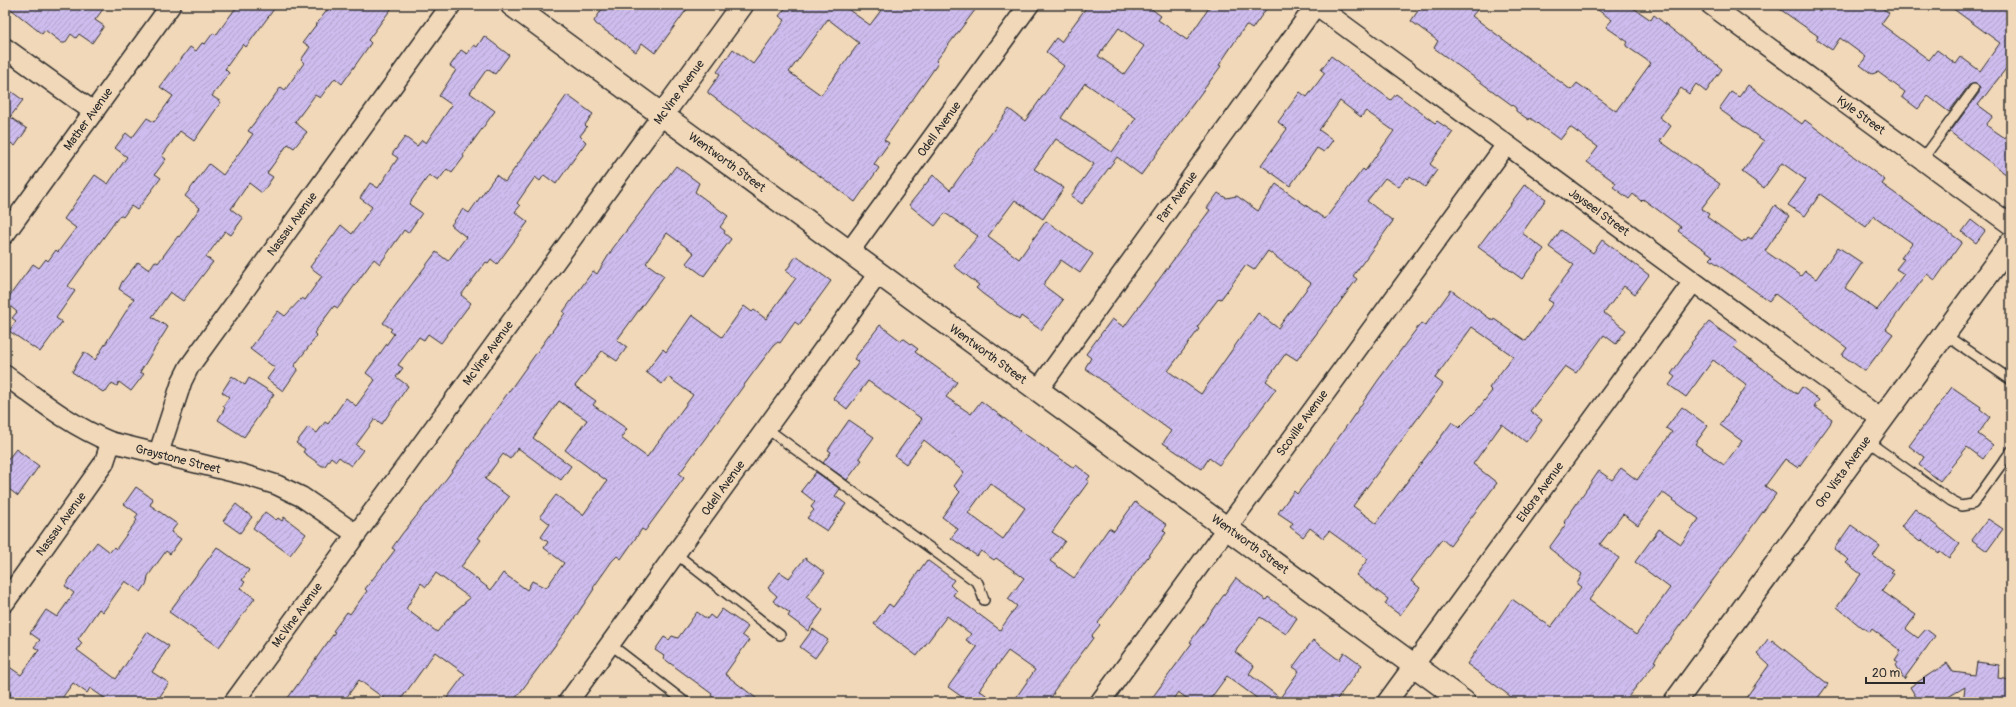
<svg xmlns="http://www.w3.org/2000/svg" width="2016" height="707" font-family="Pangolin,sans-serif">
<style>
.building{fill:url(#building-hatch);stroke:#2b2b2b;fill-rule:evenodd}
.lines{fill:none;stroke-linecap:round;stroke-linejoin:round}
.service-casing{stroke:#2b2b2b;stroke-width:12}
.minor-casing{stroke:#2b2b2b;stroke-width:22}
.tertiary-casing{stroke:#2b2b2b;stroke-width:25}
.service{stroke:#f1d8b9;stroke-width:9}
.minor{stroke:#f1d8b9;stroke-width:19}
.tertiary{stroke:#f1d8b9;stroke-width:22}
.labels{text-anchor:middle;stroke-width:3.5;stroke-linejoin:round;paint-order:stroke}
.street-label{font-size:12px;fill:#2b2b2b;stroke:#f1d8b9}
</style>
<defs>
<pattern id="building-hatch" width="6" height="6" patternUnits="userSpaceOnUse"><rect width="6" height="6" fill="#cdbced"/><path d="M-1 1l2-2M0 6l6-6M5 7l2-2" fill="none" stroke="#b0a2cb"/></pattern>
</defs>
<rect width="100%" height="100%" fill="#f1d8b9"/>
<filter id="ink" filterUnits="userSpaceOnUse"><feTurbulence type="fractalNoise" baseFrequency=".025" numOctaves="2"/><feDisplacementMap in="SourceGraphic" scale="8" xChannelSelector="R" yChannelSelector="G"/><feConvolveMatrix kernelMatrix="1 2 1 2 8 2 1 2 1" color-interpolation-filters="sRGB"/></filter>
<g filter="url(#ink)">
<g class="building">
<polygon points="6,5 106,5 95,20 104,26 92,43 79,34 76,38 71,34 65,43 62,43 45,30 42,34"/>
<polygon points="238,5 277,5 246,47 243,44 225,69 229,73 212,96 221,102 194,141 180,131 162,156 166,159 155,174 161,178 137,210 131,206 123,217 120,215 68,286 75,291 56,318 62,322 40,352 9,331 16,321 12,318 17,312 5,302 33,264 39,268 46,259 48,261 56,250 58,252 76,228 64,219 95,175 108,184 127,157 115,148 126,133 132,138 147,118 154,122 173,96 160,87 190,47 196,51 202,43 205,44 213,33 216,35"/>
<polygon points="331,5 394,5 368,40 371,43 342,84 335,78 320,98 315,95 295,122 307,132 294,148 288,144 267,173 273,177 262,193 249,183 231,209 243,218 231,235 225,231 206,257 213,262 183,301 170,292 152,317 168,327 140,372 144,374 131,391 119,382 117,386 112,383 106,392 104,391 103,392 72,372 84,352 95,360 134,299 119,289 122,282 138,262 149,270 155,261 158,263 178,236 179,237 200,208 185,196 209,164 223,175 253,134 248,131 281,87 285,90 304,63 301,60 310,47 303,42"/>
<polygon points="605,5 690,5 655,53 642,43 636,52 596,24 594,21"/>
<path d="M788,5H842L870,25L885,5H979L936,61L938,63L932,72L884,140L889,143L874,164L879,168L855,202L708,93V91L720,74L717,72L733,49L753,64L785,20L779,16ZM828,19L859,43L821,95L789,72Z"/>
<path d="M1088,5H1146L1161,16L1158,20L1187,40L1211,5H1269L1252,29L1246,25L1219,65L1221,66L1141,175L1117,157L1082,204L1071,196L1094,164L1056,139L1034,169L1064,188L1043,219L1015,200L988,236L1019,259L1046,221L1093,254L1080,273L1061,260L1043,285L1063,300L1041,330L1021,316L1019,320L983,294L976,288L979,285L954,266L978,236L945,213L935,226L909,205L933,175L950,190L1009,109L1025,121L1064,66L1046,52L1056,38L1061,42ZM1119,28L1144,46L1124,74L1098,56ZM1085,83L1136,118L1112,152L1061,118Z"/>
<polygon points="1422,5 1481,5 1472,16 1571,90 1577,83 1616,111 1651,63 1626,46 1628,42 1606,27 1612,20 1591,5 1629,5 1651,20 1654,15 1722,69 1706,92 1696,84 1689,94 1681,88 1659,117 1671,126 1660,141 1720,184 1701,209 1709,214 1707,217 1742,242 1744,240 1746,241 1748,238 1751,240 1775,205 1789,216 1765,251 1801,276 1805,271 1816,279 1838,247 1862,263 1845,288 1877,310 1904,274 1896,269 1904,259 1901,258 1912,243 1874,216 1866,227 1820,194 1805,216 1788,205 1806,180 1782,163 1764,188 1742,172 1764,141 1719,109 1731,92 1739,97 1748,85 1802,124 1805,120 1885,180 1882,184 1962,242 1935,280 1927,274 1908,299 1886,329 1893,334 1865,371 1842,355 1847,348 1775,294 1769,301 1710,259 1713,256 1678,231 1681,227 1643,199 1641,201 1633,194 1629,199 1613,187 1616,183 1587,162 1598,147 1570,127 1560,140 1530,118 1529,120 1516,111 1516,108 1434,48 1438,41 1411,21"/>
<polygon points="1774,5 1878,5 1889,13 1881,24 1929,60 1937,50 1956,64 1961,57 1980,71 2000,43 1948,5 2011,5 2011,62 1978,105 1993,116 1986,125 2011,142 2011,178 1950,132 1979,93 1980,87 1977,84 1969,85 1949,112 1928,96 1918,109 1902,97 1905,92 1878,72 1872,74 1860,65 1866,57 1840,38 1832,50 1816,39 1818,36"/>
<polygon points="484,36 509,55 495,74 487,69 470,93 495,111 463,155 464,157 452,173 447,169 438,181 429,175 409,204 422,213 408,233 404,230 380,264 374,259 338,308 334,306 314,333 317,336 294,366 298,369 283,391 267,379 275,368 250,349 278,311 285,316 302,298 305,300 322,276 310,267 341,225 352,234 372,207 360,198 370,183 378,188 398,158 392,154 405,137 417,146 422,140 426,143 452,105 439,96 456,70 450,66 461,50 467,54 474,45 477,47"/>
<path d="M1331,56L1391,100L1396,94L1435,123L1437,121L1453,132L1430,164L1437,170L1425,187L1410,176L1408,179L1406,177L1399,187L1385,178L1367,201L1393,221L1353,276L1357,279L1297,360L1286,353L1266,381L1276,389L1219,465L1209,458L1202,469L1163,443L1171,431L1085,368L1091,358L1086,354L1112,319L1124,327L1210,210L1207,208L1218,193L1226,198L1237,196L1258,211L1276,184L1325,219L1363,169L1365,171L1394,131L1366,111L1361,117L1340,101L1319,130L1333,140L1324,152L1317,148L1290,186L1261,165L1287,129L1278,122L1300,92L1307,97L1325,73L1321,70ZM1268,251L1311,283L1278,328L1258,313L1201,394L1168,371L1199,329L1197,327L1219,298L1221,299L1246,265L1254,270Z"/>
<polygon points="5,87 23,100 10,117 27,129 15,146 5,139"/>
<polygon points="567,95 593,114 585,125 587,127 580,136 586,142 556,184 544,175 540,181 535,177 517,203 520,206 515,212 528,222 497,264 491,259 488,263 486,262 461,295 471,303 441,343 428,334 424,340 419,337 398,365 403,368 396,377 408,386 382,424 375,419 356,445 363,450 351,466 339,457 336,461 331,457 325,466 322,466 303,452 305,449 296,443 308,427 317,433 325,422 328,424 346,398 356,406 375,380 366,373 394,334 390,331 392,329 383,323 436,252 448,261 466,237 451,225 463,209 469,213 496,175 505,182"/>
<path d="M676,166L699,183L695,192L728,216L720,227L725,231L724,233L731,239L704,276L686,263L694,253L667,233L646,263L664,276L617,340L627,347L617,361L602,351L575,386L596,401L593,405L627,429L621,438L647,457L693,395L668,377L662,384L646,372L663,349L666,352L692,315L722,337L744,306L752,312L754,310L766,319L796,278L786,271L796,256L831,281L799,325L795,322L780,343L778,342L774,345L753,373L679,474L684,478L670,497L645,531L642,529L621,559L617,556L612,561L593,588L594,589L568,628L513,702H444L465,674L435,652L399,702H389L359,680L343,702H285L335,632L333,631L347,612L350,614L367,591L365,589L395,550L392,548L402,534L447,478L565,313L563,312L593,271L597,274L613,248ZM559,401L587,420L565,450L607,481L583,515L556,495L540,516L550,524L541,537L548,542L544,548L564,563L546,588L532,581L527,590L503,573L491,590L461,567L481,540L478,538L509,497L485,479L503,454L510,459L518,448L561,480L571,466L533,438ZM436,573L470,598L456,610L437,632L406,609L421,583L426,587Z"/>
<polygon points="1525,184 1546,199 1522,233 1544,249 1522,279 1478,247"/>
<polygon points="1971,220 1985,231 1976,243 1962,232"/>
<path d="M1561,230L1593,253L1602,240L1649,275L1635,294L1624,286L1604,313L1626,330L1616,344L1604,335L1576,373L1565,366L1530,411L1542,420L1526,442L1502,424L1473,464L1497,483L1450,546L1442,539L1411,581L1420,588L1400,615L1385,604L1388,599L1356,575L1368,559L1329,531L1323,538L1310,528L1303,537L1290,527L1293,523L1278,513L1294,491L1297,494L1323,460L1379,379L1421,323L1425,326L1451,290L1493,321L1494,319L1526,341L1553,303L1548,300L1574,265L1549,247ZM1472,327L1513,356L1489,388L1492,391L1477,410L1459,428L1452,422L1376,523L1353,506L1443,384L1435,378Z"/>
<path d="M1709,322L1738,343L1734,347L1797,394L1802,387L1819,400L1814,406L1832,419L1830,424L1798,468L1785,459L1765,486L1776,494L1697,602L1654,661L1656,662L1624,702H1518L1467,664L1512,599L1551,627L1581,587L1577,584L1582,574L1549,548L1566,524L1564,522L1599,471L1612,480L1621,468L1637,480L1672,432L1666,428L1682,407L1708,426L1695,444L1724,465L1742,441L1720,425L1747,385L1713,360L1686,397L1669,385L1675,377L1671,374L1692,344L1691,343ZM1662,492L1699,519L1681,544L1659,529L1635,562L1670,588L1636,635L1589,600L1619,558L1600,544L1623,514L1638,525Z"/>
<path d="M880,325L901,341L903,338L918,349L915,352L957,382L946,397L971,414L981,401L1029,437L1074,468L1076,465L1090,476L1087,480L1089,481L1052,532L1065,541L1050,561L1074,578L1109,528L1114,531L1135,502L1167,525L1163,530L1166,533L1098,623L1100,625L1092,635L1093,638L1053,692L1054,693L1048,702H1013L1035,670L1008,651L979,690L996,702H969L948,687L977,647L966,640L971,634L947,616L917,656L874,624L889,604L893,607L927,560L954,580L950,585L956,591L953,595L1000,630L1017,606L1008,599L1024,578L996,558L994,560L981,551L977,556L951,538L958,529L942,517L960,492L954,486L964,472L924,440L906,464L895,456L922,419L868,381L847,409L833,398L859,362L854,359ZM990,483L1025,508L1003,539L968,513Z"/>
<polygon points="232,376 245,385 249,378 274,394 244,437 218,420 225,408 223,406 229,397 222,392"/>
<polygon points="1952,387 1981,407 1980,409 1990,417 1978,434 1993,445 1983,459 1967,447 1940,481 1919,465 1924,457 1909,446"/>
<polygon points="849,420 874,437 859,458 862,460 847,480 823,463 831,452 828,450"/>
<polygon points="16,449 39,466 18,496 5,486 5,463"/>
<polygon points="816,472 840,489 835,496 846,504 827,531 807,518 814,510 811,507 815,502 801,491"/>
<polygon points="136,487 153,499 150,505 177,524 171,532 181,539 170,554 166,551 148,576 147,583 141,592 125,581 103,612 99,609 78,639 82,643 77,650 116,679 147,632 169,646 152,672 169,683 156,702 110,702 90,688 87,693 73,683 59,702 5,702 11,694 5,690 5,664 21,675 39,650 34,647 40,640 30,633 46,610 57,617 74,593 65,586 80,564 97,542 110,552 114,547 116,549 137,520 135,518 138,514 124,504"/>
<polygon points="236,504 252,517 240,533 223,521"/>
<polygon points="1915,509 1960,544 1949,558 1940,551 1939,553 1922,540 1920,542 1901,527"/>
<polygon points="265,512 276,520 278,518 282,521 284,517 306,534 290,555 253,528"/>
<polygon points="1988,519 2003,529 1987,551 1972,540"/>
<polygon points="1851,525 1880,546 1873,556 1893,570 1891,572 1894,574 1882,591 1916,615 1906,629 1918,638 1926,629 1935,636 1904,679 1896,665 1898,662 1895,660 1901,651 1872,629 1870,632 1861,627 1837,607 1861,574 1846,563 1849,560 1834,549"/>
<polygon points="217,547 249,570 242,580 245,582 240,588 255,598 219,647 169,612"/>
<polygon points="805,558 825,573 806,597 823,610 808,631 788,616 790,613 773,601 777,596 768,588 780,572 789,578"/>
<polygon points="1236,578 1266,600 1268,597 1297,618 1286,634 1260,617 1235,652 1254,666 1249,674 1280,698 1299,671 1293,667 1313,640 1339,660 1344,652 1362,665 1335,702 1262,702 1227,676 1208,702 1192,702 1178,692 1171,702 1149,702 1192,643 1190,642"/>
<polygon points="722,609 748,627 742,635 749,640 725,674 761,702 719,702 711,696 712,694 663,658 664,656 655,650 664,637 669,640 672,636 678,638 697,612 707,619 710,615 715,619"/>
<polygon points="813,629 828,640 815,658 800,647"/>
<polygon points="1768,639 1771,642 1772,640 1828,684 1815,702 1743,702 1769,665 1757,654"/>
<polygon points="1977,662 1999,665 1998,678 2010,680 2008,702 1963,702 1965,687 1940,702 1919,702 1910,687 1947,663 1953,672 1975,675"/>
</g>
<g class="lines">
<g class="service-casing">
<g id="service">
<polyline points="1922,160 1974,89"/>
<polyline points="1944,334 2011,380"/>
<polyline points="766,428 978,583 984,600"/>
<polyline points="1866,440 1951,501 1961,506 1973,504 2011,451"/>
<polyline points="676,554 780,635"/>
<polyline points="610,644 685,702"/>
</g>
</g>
<g class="minor-casing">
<g id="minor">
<polyline points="1711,5 2011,225"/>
<polyline points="5,48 94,112"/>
<polyline points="5,234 171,5"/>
<polyline points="849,252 1029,5"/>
<path d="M5,375C39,400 71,426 111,442L245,475L277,485L302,497L356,534"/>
<polyline points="1038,390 1316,5 1881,419"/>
<polyline points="158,455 182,381 189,367 451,5"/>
<polyline points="5,602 104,463 111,442"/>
<polyline points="234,702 662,115"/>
<polyline points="568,702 878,274"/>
<polyline points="1100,702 1506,145"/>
<polyline points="1387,702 1693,282"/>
</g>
</g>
<g class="tertiary-casing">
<g id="tertiary">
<polyline points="512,5 1464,702"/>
<polyline points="662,115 742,5"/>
<polyline points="1675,702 2011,243"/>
</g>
</g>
<use href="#service" class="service"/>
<use href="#minor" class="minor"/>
<use href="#tertiary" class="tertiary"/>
</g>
</g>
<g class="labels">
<g class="street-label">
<text transform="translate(679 92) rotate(-54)" y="4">McVine Avenue</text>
<text transform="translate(1861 115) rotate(36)" y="4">Kyle Street</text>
<text transform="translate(88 119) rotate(-54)" y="4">Mather Avenue</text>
<text transform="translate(939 129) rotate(-54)" y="4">Odell Avenue</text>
<text transform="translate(727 162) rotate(36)" y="4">Wentworth Street</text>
<text transform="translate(1177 197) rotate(-54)" y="4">Parr Avenue</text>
<text transform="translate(1599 212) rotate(36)" y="4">Jayseel Street</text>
<text transform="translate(292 224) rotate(-54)" y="4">Nassau Avenue</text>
<text transform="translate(488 353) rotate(-54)" y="4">McVine Avenue</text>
<text transform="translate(988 354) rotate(36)" y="4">Wentworth Street</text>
<text transform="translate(1302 423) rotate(-54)" y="4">Scoville Avenue</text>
<text transform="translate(178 459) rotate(14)" y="4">Graystone Street</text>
<text transform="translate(1843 472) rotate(-54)" y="4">Oro Vista Avenue</text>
<text transform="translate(723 488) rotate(-54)" y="4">Odell Avenue</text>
<text transform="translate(1540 492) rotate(-54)" y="4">Eldora Avenue</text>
<text transform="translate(61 524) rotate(-54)" y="4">Nassau Avenue</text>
<text transform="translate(1250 544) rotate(36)" y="4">Wentworth Street</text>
<text transform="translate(297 615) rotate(-54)" y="4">McVine Avenue</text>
</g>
</g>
<rect width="2016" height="707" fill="none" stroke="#f1d8b9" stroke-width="20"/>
<rect x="10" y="10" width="1996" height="687" fill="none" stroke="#2b2b2b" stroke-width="1.5" filter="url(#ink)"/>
<path d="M1866 677v6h58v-6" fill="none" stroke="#2b2b2b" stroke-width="2"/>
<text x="1872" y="677" font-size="12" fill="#2b2b2b" stroke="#f1d8b9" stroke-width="3" paint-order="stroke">20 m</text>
</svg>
